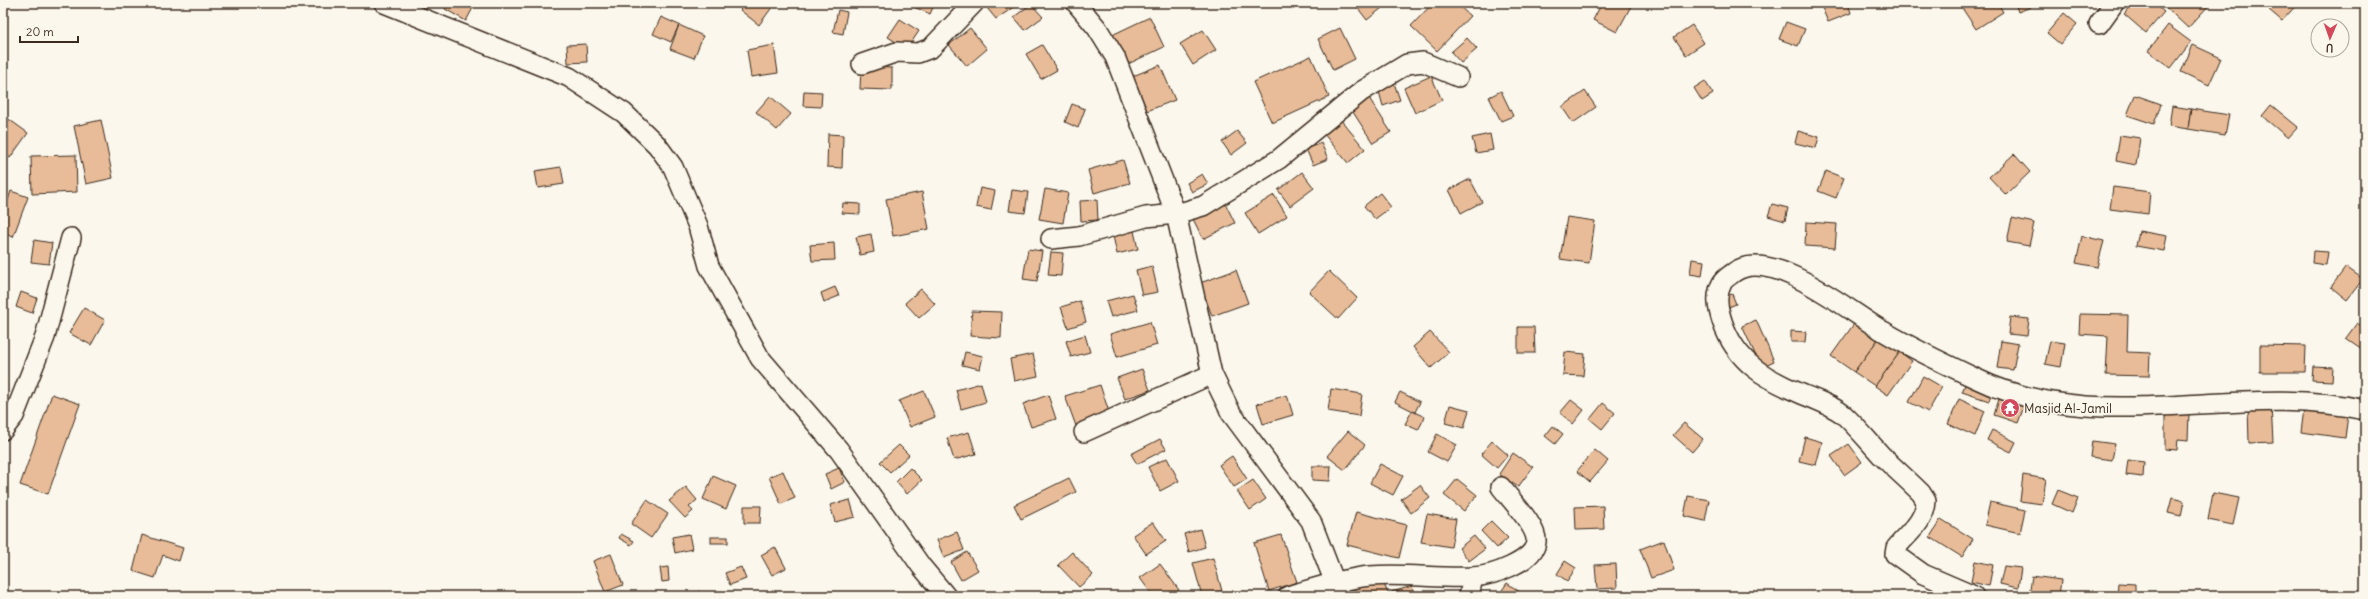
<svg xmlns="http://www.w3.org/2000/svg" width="2368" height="599" font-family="Delius,sans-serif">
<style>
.building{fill:#e8bc98;stroke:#3b2a1e}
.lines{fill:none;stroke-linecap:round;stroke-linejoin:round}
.minor-casing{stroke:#3b2a1e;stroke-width:22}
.minor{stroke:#fbf7ec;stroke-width:19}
.labels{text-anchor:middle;stroke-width:3.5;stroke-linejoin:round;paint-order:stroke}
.poi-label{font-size:13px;fill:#3b2a1e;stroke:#fbf7ec;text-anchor:start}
</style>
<rect width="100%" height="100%" fill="#fbf7ec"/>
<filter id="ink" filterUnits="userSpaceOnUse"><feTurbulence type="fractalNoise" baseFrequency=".025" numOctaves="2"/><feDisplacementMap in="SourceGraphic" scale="8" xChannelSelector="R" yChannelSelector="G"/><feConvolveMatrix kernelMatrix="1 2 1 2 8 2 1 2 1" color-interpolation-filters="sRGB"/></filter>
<g filter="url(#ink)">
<g class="building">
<polygon points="448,3 470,3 474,6 466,21 445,9"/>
<polygon points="746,3 769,3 773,6 759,25 740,10"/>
<polygon points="905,3 935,3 930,14"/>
<polygon points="983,3 1020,3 996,19"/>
<polygon points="1354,3 1378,3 1382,8 1367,20"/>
<polygon points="1433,3 1456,3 1470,16 1437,51 1411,26"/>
<polygon points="1602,3 1625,3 1631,6 1617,32 1593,20"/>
<polygon points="1820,3 1848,3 1851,13 1828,22"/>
<polygon points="1970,3 1998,3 2003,12 1976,29 1962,8"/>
<polygon points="2015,3 2030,3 2031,7 2018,12"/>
<polygon points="2134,3 2153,3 2164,12 2146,33 2124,14"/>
<polygon points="2161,3 2211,3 2188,28"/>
<polygon points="2261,3 2298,3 2282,21"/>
<polygon points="1031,4 1043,17 1025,30 1014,17"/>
<polygon points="838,10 847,12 843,34 833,32"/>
<polygon points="2064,13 2077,24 2060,44 2047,33"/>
<polygon points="661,17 679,25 671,42 653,34"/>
<polygon points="1150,17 1164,47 1126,65 1112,35"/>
<polygon points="900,19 919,31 907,49 888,37"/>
<polygon points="1786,22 1805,29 1798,46 1779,39"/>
<polygon points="679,25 703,36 694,58 670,49"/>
<polygon points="1692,25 1704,43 1686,55 1674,37"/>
<polygon points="2168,25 2191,42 2171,68 2148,51"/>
<polygon points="970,28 987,49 967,66 949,45"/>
<polygon points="1340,28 1355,59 1333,70 1318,39"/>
<polygon points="1203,30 1216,50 1193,65 1180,44"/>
<polygon points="1467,38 1477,49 1461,63 1451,52"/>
<polygon points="586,44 587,62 568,63 567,45"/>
<polygon points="774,45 778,73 751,77 747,50"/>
<polygon points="1042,45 1057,70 1041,79 1026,54"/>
<polygon points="2193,45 2221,58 2209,85 2181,72"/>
<polygon points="1311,56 1329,97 1272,123 1253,82"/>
<polygon points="1160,65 1175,100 1147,111 1133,76"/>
<polygon points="861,67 892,68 892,90 860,89"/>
<polygon points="1431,76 1442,100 1415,113 1404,88"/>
<polygon points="1705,81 1713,94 1702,101 1694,88"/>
<polygon points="1394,83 1400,100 1383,106 1378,88"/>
<polygon points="804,91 822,92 821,107 803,106"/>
<polygon points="1501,91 1513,116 1501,121 1489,97"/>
<polygon points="1585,91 1596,107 1573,123 1562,107"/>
<polygon points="2135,95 2161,104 2154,124 2127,115"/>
<polygon points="770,96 791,114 777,130 756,112"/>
<polygon points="1369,98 1391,132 1373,143 1351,109"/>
<polygon points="1072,104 1085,109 1078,128 1065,122"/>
<polygon points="2271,105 2298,127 2288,138 2262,116"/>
<polygon points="2172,106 2191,109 2188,129 2169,126"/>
<polygon points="2191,109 2229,115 2225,135 2188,129"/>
<polygon points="3,115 28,133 10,158 3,153"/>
<polygon points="1340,119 1365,149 1348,163 1323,133"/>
<polygon points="101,120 113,178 86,184 74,126"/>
<polygon points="1237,131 1247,143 1231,155 1222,142"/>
<polygon points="1798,131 1819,137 1816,148 1795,143"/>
<polygon points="828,134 843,135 842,168 827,167"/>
<polygon points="1490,134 1493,150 1476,153 1472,138"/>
<polygon points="2120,135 2140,138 2136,165 2116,161"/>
<polygon points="1321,143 1328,159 1313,165 1306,149"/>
<polygon points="2014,154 2030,172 2006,195 1989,177"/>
<polygon points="76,155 77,192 32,194 31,156"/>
<polygon points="1123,160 1130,183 1094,193 1088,170"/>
<polygon points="561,167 564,184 538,188 535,171"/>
<polygon points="1826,171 1844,178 1836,198 1818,191"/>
<polygon points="1302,172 1314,188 1290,206 1278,190"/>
<polygon points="1202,174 1208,184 1192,192 1187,183"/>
<polygon points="1470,179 1482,202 1461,213 1449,190"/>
<polygon points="2113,187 2150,192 2148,214 2110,209"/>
<polygon points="980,188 995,191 991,210 976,207"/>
<polygon points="1045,189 1068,193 1063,223 1039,219"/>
<polygon points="1012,190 1028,192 1025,213 1009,211"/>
<polygon points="11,191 28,197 13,237 3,233 3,214"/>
<polygon points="922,192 929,229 893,236 886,199"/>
<polygon points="1380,193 1391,207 1375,219 1364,206"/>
<polygon points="1274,195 1287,216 1258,234 1245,213"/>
<polygon points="1097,200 1098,220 1081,221 1080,201"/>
<polygon points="843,203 860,204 860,214 842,213"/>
<polygon points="1225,203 1235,223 1203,239 1193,219"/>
<polygon points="1772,204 1788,208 1785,221 1768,216"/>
<polygon points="1567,217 1595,221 1589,263 1560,259"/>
<polygon points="2012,218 2034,223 2029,246 2007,242"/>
<polygon points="1806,222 1837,224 1835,248 1805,246"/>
<polygon points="1134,231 1138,249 1117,254 1113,236"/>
<polygon points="2139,231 2167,236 2164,251 2136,246"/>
<polygon points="871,234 874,252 860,255 856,237"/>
<polygon points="2082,236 2104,241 2097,267 2076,263"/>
<polygon points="34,240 52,243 49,264 31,262"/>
<polygon points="834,243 835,260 812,261 810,245"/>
<polygon points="1028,249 1042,251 1037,281 1023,279"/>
<polygon points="2313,251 2328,252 2326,265 2312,263"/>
<polygon points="1051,252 1063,253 1061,276 1048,275"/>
<polygon points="1692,259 1704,261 1702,276 1690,274"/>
<polygon points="1152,266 1158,292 1142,295 1136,270"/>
<polygon points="2346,267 2363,279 2347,300 2331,287"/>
<polygon points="1236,270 1248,303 1212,316 1200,283"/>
<polygon points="1329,271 1357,298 1338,319 1309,292"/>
<polygon points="835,287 839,296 824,302 821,293"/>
<polygon points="921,289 935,304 919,318 905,303"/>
<polygon points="21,292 37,298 32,313 16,307"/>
<polygon points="1133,294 1138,310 1111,317 1106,301"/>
<polygon points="1732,294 1736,304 1724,309 1720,298"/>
<polygon points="1080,301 1086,322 1068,328 1061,307"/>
<polygon points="84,308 105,320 91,345 69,333"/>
<polygon points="972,311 1002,312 1001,338 970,336"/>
<polygon points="2080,314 2128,315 2127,352 2150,353 2149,376 2106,375 2108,336 2079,334"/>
<polygon points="2010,317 2029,319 2027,336 2008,334"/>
<polygon points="1756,320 1774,361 1761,367 1742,326"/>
<polygon points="1856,321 1879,338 1854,372 1831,356"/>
<polygon points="1150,322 1157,345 1117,357 1110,334"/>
<polygon points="2357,323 2365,329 2365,351 2346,338"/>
<polygon points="1518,327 1534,327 1535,353 1518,353"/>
<polygon points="1791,331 1806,332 1805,342 1791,342"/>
<polygon points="1430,332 1449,352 1431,368 1413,347"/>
<polygon points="1085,335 1090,352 1071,357 1066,341"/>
<polygon points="1879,338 1900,352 1875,386 1854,372"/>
<polygon points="2001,341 2018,344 2013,370 1997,368"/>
<polygon points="2050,341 2065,343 2061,367 2045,364"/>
<polygon points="2260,345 2306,346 2305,372 2260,372"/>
<polygon points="965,352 983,356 980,369 962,365"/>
<polygon points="1565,352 1585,354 1583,376 1563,375"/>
<polygon points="1900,352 1912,361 1888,395 1875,386"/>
<polygon points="1033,354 1038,376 1014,381 1010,359"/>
<polygon points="2313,366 2333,367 2332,381 2312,380"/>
<polygon points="1142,369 1150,390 1125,399 1117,378"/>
<polygon points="1923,376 1942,387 1928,412 1909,402"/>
<polygon points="1966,382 1992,391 1989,401 1962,392"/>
<polygon points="981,383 986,402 961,409 956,390"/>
<polygon points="1100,385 1110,415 1076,426 1065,396"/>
<polygon points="1331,389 1362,394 1359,416 1328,411"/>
<polygon points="924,391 935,417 910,427 899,401"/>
<polygon points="1400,392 1420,402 1415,412 1395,402"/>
<polygon points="2001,393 2026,401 2018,423 1994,415"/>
<polygon points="52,394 80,404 48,494 20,485"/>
<polygon points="1048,395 1056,419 1031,427 1023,404"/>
<polygon points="1287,395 1293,415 1263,424 1257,404"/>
<polygon points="1959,399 1985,411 1975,436 1948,424"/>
<polygon points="1571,400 1584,410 1573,424 1560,413"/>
<polygon points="1603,403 1615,413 1602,429 1590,419"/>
<polygon points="1450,405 1469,410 1464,428 1445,423"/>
<polygon points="2271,405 2273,442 2249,443 2248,406"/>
<polygon points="2304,409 2348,415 2345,438 2301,432"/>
<polygon points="1412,411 1425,417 1418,430 1405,424"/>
<polygon points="2165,412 2189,413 2188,440 2178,439 2177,450 2165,449"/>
<polygon points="1684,423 1703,439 1692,452 1673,435"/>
<polygon points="1553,426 1563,434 1555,444 1545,436"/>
<polygon points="1992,430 2016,442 2011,452 1987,440"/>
<polygon points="1348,431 1365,445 1345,470 1327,456"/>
<polygon points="969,432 976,454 954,460 947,438"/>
<polygon points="1437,434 1457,445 1447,462 1428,452"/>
<polygon points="1805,437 1822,442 1816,465 1799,461"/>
<polygon points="1160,439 1166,449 1137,464 1131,454"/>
<polygon points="1492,441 1508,455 1497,468 1481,454"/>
<polygon points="2092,441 2115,444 2112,460 2090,457"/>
<polygon points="1849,444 1862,462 1844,475 1831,456"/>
<polygon points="899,445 909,455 890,472 880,462"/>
<polygon points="1595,450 1608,461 1590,482 1577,471"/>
<polygon points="1513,453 1533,467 1518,487 1499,474"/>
<polygon points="1232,456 1247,479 1234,487 1219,465"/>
<polygon points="1167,458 1179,481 1160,491 1148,467"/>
<polygon points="2128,460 2144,462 2143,477 2126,475"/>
<polygon points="1380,464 1403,476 1393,495 1370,483"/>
<polygon points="1312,466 1331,466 1330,481 1312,480"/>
<polygon points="839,468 845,482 831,489 825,474"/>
<polygon points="910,468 922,480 907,494 896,482"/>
<polygon points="783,471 795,498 781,504 769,477"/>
<polygon points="2023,475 2046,479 2042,504 2020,501"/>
<polygon points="713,476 736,486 726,509 703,499"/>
<polygon points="1069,478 1076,492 1021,519 1014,505"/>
<polygon points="1457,479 1477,495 1464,511 1444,495"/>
<polygon points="1253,480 1266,499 1250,510 1237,491"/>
<polygon points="1420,485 1430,498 1411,513 1401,499"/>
<polygon points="686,487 697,500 689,507 693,511 685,518 669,501"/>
<polygon points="2058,490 2078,498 2072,513 2052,504"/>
<polygon points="2213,493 2239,498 2233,525 2208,520"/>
<polygon points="1688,496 1709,500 1705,521 1684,516"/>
<polygon points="2172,498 2184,501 2181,516 2168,513"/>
<polygon points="647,500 668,514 651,538 631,524"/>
<polygon points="850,500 855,517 835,522 830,505"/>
<polygon points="1990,502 2025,510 2020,533 1985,525"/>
<polygon points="744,506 761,506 760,523 744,523"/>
<polygon points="1603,506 1604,529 1576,530 1575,507"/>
<polygon points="1356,512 1407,525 1399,558 1347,545"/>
<polygon points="1427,514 1456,519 1451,547 1421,542"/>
<polygon points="1941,519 1973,539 1962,557 1930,537"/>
<polygon points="1491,521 1508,538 1497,548 1481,531"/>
<polygon points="1153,522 1166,541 1146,554 1133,535"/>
<polygon points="1200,529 1205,547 1189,552 1184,534"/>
<polygon points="957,532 964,550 944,558 937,540"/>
<polygon points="621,534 634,541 631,545 619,538"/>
<polygon points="689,534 692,549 675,553 672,537"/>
<polygon points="142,535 183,548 179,561 163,555 155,578 133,571"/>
<polygon points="1281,535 1297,582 1269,591 1254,543"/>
<polygon points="1474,536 1485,549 1469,561 1459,548"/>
<rect x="711" y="537" width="17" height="6"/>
<polygon points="1664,540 1674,570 1651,578 1640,549"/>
<polygon points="775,547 786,568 772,575 761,555"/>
<polygon points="967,552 978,570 961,580 951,562"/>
<polygon points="1072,552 1093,575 1079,587 1058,565"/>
<polygon points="611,554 623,585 605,592 593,561"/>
<polygon points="1213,558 1222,591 1202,596 1193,563"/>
<polygon points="1565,561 1576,568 1567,581 1557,574"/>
<polygon points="1975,561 1993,565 1989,586 1971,582"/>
<polygon points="1160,564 1179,590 1171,596 1153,596 1140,578"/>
<polygon points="1616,564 1617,588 1597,589 1595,565"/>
<polygon points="2004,566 2021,568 2018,588 2000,584"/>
<polygon points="668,567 669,581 662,582 660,568"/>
<polygon points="741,567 746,579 730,585 725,573"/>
<polygon points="2032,576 2061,580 2059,596 2029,595"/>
<polygon points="1382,579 1389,596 1348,596 1347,593"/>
<polygon points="1507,583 1524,595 1524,596 1498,596"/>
<polygon points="2118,583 2135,584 2135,596 2117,596"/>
<polygon points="1412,586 1415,596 1393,596 1392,592"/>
<polygon points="1938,588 1950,596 1932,596"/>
<polygon points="699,591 704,596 707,596 693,596"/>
</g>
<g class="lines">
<g class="minor-casing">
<g id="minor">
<polyline points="384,3 569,77 624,113 657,145 673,167 698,226 709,266 760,358 839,450 921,566 946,596"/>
<polyline points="1076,3 1097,28 1115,57 1176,214 1212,374 1231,413 1311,521 1340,596"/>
<polyline points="2099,24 2114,3"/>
<polyline points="862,64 897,52 918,53 931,48 974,3"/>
<polyline points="1051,239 1079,236 1146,217 1176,214 1203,206 1279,159 1362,91 1407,64 1423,62 1458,77"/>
<polyline points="3,430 14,416 45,337 71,238"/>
<polyline points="1084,432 1212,374"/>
<path d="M1288,596C1315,588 1342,579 1370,576C1405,573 1439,579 1473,577C1491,576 1534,562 1536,542C1538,527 1510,499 1501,487"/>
<polyline points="1469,596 1473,577"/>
<path d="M1974,596L1923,574L1895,554L1896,548C1908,533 1925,522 1926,501L1921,493C1908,480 1894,468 1881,455C1869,442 1857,427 1844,415C1833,406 1817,400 1804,395C1766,379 1736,363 1722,321C1718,308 1715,296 1722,283C1724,279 1729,276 1733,273C1770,244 1851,313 1883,331C1913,349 1945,364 1977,379C2099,438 2238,381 2365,410"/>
</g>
</g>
<use href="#minor" class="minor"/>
</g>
</g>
<defs>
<g id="temple-disc" transform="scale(1)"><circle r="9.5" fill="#d1495b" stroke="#fbf7ec"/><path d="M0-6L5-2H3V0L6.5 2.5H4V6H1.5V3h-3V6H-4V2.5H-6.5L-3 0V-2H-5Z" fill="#fff"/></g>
</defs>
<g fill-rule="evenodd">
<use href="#temple-disc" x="2010" y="408"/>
</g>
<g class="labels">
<g class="poi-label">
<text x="2024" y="413">Masjid Al-Jamil</text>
</g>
</g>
<rect width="2368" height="599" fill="none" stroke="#fbf7ec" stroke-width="16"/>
<rect x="8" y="8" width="2352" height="583" fill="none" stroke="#3b2a1e" stroke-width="1.5" filter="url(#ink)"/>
<g transform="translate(2330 38) rotate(182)"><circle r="19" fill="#fbf7ec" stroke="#aea59a"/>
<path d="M0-3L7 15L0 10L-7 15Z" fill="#d1495b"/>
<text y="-6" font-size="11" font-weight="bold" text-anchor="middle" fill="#3b2a1e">U</text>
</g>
<path d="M20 36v6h58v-6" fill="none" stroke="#3b2a1e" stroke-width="2"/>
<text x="26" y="36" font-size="12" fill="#3b2a1e" stroke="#fbf7ec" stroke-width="3" paint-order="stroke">20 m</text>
</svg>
